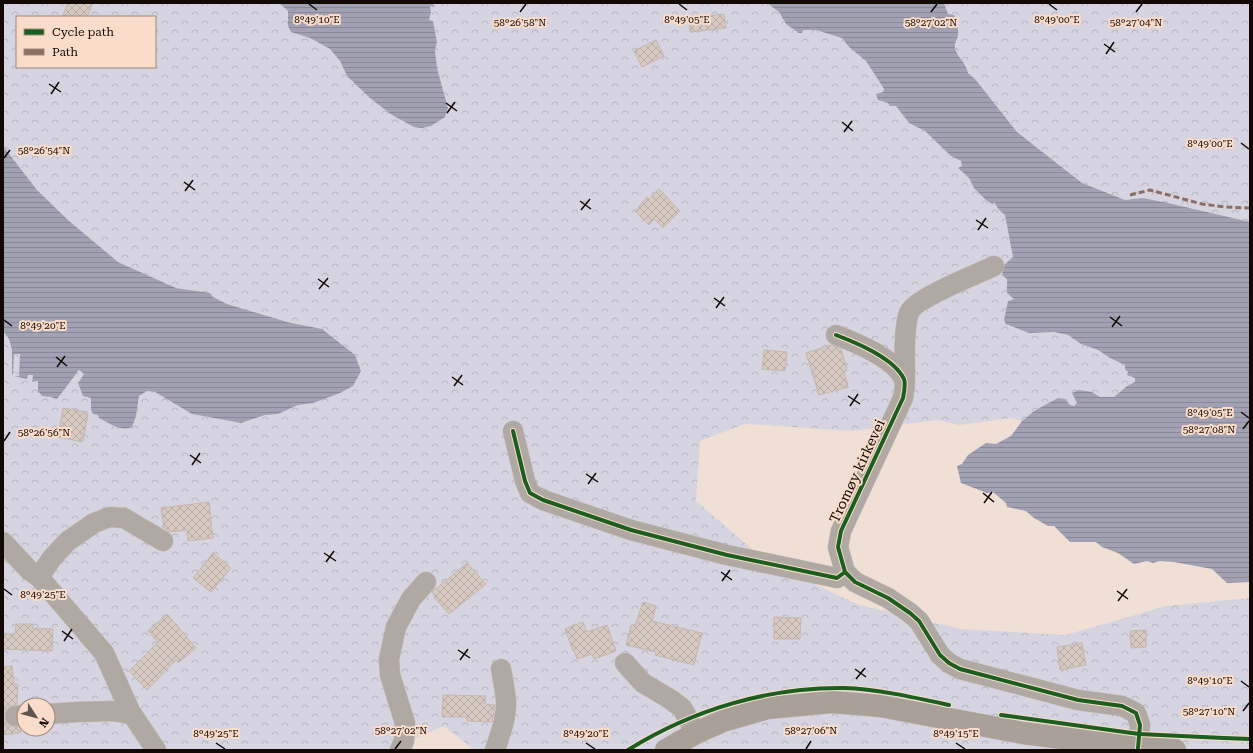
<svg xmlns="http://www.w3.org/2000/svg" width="1253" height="753" font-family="'Roboto Serif',serif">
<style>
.forest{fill:url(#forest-crowns);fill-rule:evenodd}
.water{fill:url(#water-rules)}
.building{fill:url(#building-cross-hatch);stroke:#c4b7b0}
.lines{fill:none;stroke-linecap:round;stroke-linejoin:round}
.minor-casing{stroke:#c9beb6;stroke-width:21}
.major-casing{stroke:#c9beb6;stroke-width:23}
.minor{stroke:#b0a8a3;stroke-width:20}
.major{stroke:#aaa09a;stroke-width:22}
.quiet{stroke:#8d6e63;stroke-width:3;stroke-dasharray:6 3;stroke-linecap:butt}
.cycleway-casing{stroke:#fadcca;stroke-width:6}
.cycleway{stroke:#1b5e20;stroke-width:4}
.ticks{fill:none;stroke:#120904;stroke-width:1.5}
.labels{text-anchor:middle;stroke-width:4;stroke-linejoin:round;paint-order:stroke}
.street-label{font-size:14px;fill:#120904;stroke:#fadcca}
.ticks-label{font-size:10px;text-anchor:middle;fill:#120904;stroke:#fadcca;stroke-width:4;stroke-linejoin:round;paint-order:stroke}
</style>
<defs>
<pattern id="forest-crowns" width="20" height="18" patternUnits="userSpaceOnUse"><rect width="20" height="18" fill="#d6d4e1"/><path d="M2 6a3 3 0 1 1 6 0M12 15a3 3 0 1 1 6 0" fill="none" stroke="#b7b5bf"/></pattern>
<pattern id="water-rules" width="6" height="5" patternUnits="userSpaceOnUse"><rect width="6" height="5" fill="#a1a1b3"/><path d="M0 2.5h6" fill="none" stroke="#8a8998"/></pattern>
<pattern id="building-cross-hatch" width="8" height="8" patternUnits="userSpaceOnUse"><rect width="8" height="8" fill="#d6c9c1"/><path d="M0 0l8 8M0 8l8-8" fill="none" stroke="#b7aba4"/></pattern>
</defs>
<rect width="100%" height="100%" fill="#efdfd5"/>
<g class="forest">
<path d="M3,3H279L288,11V26L291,32C304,36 319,40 330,48C338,55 342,67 347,76L448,108L437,68L435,50L437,41L433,21L429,20L431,12L429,8L432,3H767L779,12L786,24L803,30H816L842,38L849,47L866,61L884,89L883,92L888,103L896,106L909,123L925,131L951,156L961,162L962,166L958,168L969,178L974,188L993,203L994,202L999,210L1005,215L1013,257L1003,276L1007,279L1008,281L1006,288L1014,299L1029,333L1054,332L1068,335L1081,344L1098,350L1110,358L1125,365L1128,372L1135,377V382L1126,386L1114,397H1100L1092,392L1074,406L1070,405L1065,399L1034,411L1022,421L1011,418L959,425L938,420L852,431L745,424L700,441L696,501L767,562L859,605L961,629L1066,635L1166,606L1250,598V750H474L444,726L389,750H3V331L9,339L12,350V373L13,374L14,354H20L19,376L27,379L28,374L33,375L32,381L38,380V391L79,370L84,374L91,398V410L136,416L139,396L147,391L155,392L192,414L241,423L265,415L278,414L298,405L313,403L322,329L287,322L227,304L213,297L210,293L176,288L118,262L68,220L37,190L3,146ZM17,17H155V67H17ZM24,705H48V729H24Z"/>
<polygon points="944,3 1250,3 1250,222 1168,203 1143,198 1125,200 1082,183 1017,132 975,79 968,73 967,66 957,54 955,47 958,36 946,12"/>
</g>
<g class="water">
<polygon points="279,3 432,3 435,6 434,7 430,6 431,12 429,20 433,21 437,42 435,50 437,68 448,108 445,117 431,126 422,128 414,127 392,115 370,98 347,76 340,61 330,49 310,38 291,32 288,26 288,11"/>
<path d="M767,3H944L948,14L954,15C958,20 958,30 958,36C957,40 954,44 955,48C957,58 966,61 968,73L975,79L1017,132L1082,183L1125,200L1143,198L1168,203L1250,222V582L1227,583L1212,569L1174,562L1160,561L1153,563L1147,561L1134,564L1118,553L1102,547L1096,542H1070L1054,526H1048L1034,518L1026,511L1007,507L1006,503L993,492L987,493L961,483L957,466L962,464L968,455L986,443L996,444L1011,436L1022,421L1034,411L1058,398L1065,399L1070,405L1074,406L1077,403L1072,393L1079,390L1092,392L1100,397H1114L1127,386L1135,382V378L1127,375L1128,372L1125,369V365L1110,358L1098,350L1081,344L1068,335L1054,332L1029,333L1006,324L1004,320L1008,301L1014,299C1003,291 1008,289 1007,279L1003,276L1002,267L1013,257L1005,215L999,210L994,202L993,203L994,205L986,200L974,188L969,178L958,168L962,166L961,161L951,156L925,131L909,123L896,106H890L888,103L878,100L876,94L883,92L884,89L866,61L849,47L842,38L816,30H803L802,33H799L786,24L779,12Z"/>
<path d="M3,146L37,190L68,220L118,262L176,288L210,293L213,297L227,304L287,322L322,329L355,355L361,371L353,386L340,393L313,403L298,405L278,414L265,415L241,423L192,414L155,392L147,391L139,396L136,416L132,427C121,432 109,423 99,418L98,415L93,414L91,410V398L83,396L78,383L84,374L79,370L57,399L51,397L42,396L38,391V381L32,382L33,375H28L27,379L14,376H19L20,354H14L13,375L12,373V350L9,339L3,331Z"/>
</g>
<g class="building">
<polygon points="68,3 93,3 87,17 62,17"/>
<polygon points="724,14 726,28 690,32 689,18"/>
<polygon points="656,40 664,56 642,67 634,51"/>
<polygon points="659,189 680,211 663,228 654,219 649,225 635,211 647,197 649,199"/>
<polygon points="831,345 841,349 847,370 844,372 848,387 819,395 806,353"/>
<polygon points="764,350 787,352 785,371 762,369"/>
<polygon points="63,408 88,412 83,442 58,437"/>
<polygon points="209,502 213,538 188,541 187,530 169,532 164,528 161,508"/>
<polygon points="213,553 231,568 211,592 193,578"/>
<polygon points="467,563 486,584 449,614 434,597 435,596 432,592"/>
<polygon points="643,602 656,606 652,621 702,633 694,665 655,655 656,652 626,645 631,625 635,626"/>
<polygon points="167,614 196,648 178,663 176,660 147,690 129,671 158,642 148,631"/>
<polygon points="774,617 801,618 800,639 774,639"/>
<polygon points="583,622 587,632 607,625 616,651 594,659 592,654 577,659 574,650 573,651 565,629"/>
<polygon points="16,624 33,624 32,628 53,629 52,651 3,649 3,634 15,634"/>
<polygon points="1146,630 1146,647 1131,648 1130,631"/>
<polygon points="1082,643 1086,665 1060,670 1057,647"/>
<polygon points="12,666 14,684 18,684 17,704 8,707 4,712 4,718 6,723 10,726 20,727 21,732 3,735 3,667"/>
<polygon points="443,695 486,696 485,704 495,705 492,722 467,721 467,717 442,717"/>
</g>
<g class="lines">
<g class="minor-casing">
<g id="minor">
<path d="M836,335C857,343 894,358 904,379C906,384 904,392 903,398L841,531L838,547L845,572L855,582L888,598L910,613L919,621L940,655L949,663L960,669L1078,700L1122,706L1136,713L1140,725L1138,748"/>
<path d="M905,381C905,362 903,330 909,313C915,298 978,274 994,266"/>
<polyline points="513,431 525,481 530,493 543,500 631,530 727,555 837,578 845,572"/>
<polyline points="3,542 29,570 39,577 104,653 130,711 156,750"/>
<polyline points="39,577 52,558 68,541 94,523 110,517 124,518 163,541"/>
<polyline points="625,663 643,683 670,699 682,708 696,733"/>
<polyline points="48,714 77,712 113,711 125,713 130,711"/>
<polyline points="15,716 24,715"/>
<polyline points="400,750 404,741 405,723 390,675 389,659 396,627 411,599 426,582"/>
<path d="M495,750C500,734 507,718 506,701C505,690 503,680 501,669"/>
</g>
</g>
<g class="major-casing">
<polyline id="major" points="666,750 696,733 723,721 768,708 832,702 880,706 1023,733 1138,748 1175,750"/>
</g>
<use href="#minor" class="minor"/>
<use href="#major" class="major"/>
<polyline class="quiet" points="1130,195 1150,190 1202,204 1225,207 1250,208"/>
<g class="cycleway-casing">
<g id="cycleway">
<path d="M836,335C857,343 894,358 904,379C906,384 904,392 903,398L841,531L838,547L845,572L855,582L888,598L910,613L919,621L940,655L949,663L960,669L1078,700L1122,706L1136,713L1140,725L1138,748"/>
<polyline points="513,431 525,481 530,493 543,500 631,530 727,555 837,578 845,572"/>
<polyline points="1001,715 1139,734 1224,738 1250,739"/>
<path d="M628,750C692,710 768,687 844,688C877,689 917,698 949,705"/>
</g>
</g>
<use href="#cycleway" class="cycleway"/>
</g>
<path class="ticks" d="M309,4L317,10M679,4L687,10M1049,4L1057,10M520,12L526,4M931,12L937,4M1136,12L1142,4M1104,44L1115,52M1106,54L1114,42M49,84L61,92M51,94L59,82M446,103L457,111M447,113L455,102M842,122L853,131M844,132L852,121M1241,143L1249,149M4,158L10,150M184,182L195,190M185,191L193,180M580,201L591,209M581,210L590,199M976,220L988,228M978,230L986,218M318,279L329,287M319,289L328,278M714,298L725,306M716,308L724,297M1110,317L1122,326M4,320L12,326M1112,327L1120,316M56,357L67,366M57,367L65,356M452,377L463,385M454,386L462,375M848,396L860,404M850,406L858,394M1241,412L1249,418M1243,429L1249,421M4,441L10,432M190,455L201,463M192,465L200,453M586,474L598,482M588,484L596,473M983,493L994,502M984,503L992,492M324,553L336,561M326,562L334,551M721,572L732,580M722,581L730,570M4,589L12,595M1117,591L1128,599M1118,601L1127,589M62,631L73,639M64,641L72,629M458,650L470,658M460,660L468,649M855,669L866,677M856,679L865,668M1241,681L1249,687M1243,711L1249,703M216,743L225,749M586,743L595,749M956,743L965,749M395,749L401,741M806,749L811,741"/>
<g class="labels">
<g class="street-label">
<text transform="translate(857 471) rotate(-65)" y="5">Tromøy kirkevei</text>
</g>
</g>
<g class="ticks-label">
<text x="317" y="23">8°49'10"E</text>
<text x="687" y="23">8°49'05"E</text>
<text x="1057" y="23">8°49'00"E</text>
<text x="520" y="26">58°26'58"N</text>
<text x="931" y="26">58°27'02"N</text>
<text x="1136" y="26">58°27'04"N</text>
<text x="1210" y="147">8°49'00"E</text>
<text x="44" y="154">58°26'54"N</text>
<text x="43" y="329">8°49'20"E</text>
<text x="1210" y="416">8°49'05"E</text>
<text x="1209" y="433">58°27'08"N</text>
<text x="44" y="436">58°26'56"N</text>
<text x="43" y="598">8°49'25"E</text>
<text x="1210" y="684">8°49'10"E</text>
<text x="1209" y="715">58°27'10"N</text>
<text x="401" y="734">58°27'02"N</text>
<text x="811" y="734">58°27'06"N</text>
<text x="216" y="737">8°49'25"E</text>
<text x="586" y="737">8°49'20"E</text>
<text x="956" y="737">8°49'15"E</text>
</g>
<rect width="1253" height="753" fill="none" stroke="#120904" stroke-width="8"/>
<rect x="16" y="16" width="140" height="52" fill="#fadcca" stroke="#9d887b"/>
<rect x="24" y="29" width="20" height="6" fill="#1b5e20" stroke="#9d887b"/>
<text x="52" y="36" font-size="12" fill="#120904">Cycle path</text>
<rect x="24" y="49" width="20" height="6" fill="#8d6e63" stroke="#9d887b"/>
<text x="52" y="56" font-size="12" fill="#120904">Path</text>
<g transform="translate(36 717) rotate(126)"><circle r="19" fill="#fadcca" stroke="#9d887b"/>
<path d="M0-3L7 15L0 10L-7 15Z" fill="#5f544d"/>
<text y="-6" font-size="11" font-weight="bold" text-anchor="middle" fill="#120904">N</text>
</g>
</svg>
